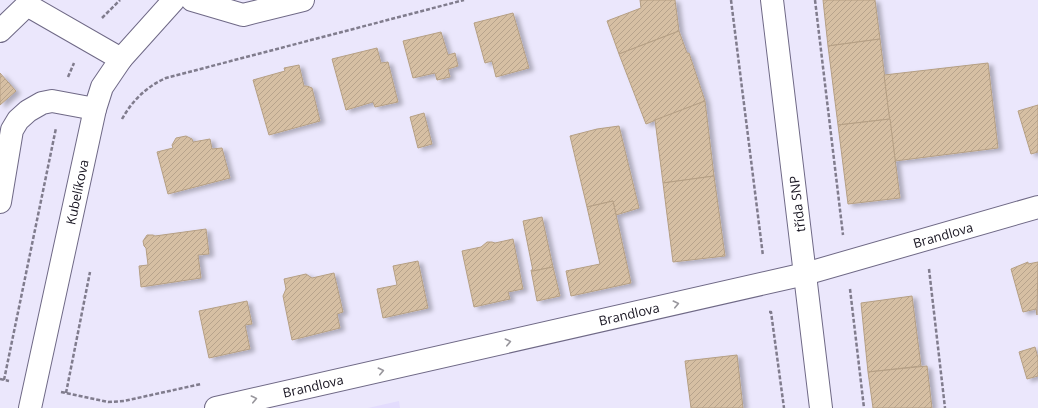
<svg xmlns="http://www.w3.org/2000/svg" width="1038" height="408" font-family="'Open Sans',sans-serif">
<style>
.built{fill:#e3dcfd}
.building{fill:url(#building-hatch);stroke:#b59f84;filter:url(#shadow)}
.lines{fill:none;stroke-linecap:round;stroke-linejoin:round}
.minor-casing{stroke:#6f6986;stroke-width:24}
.path{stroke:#807c8d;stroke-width:2.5;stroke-dasharray:4 2;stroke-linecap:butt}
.minor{stroke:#fff;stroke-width:22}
.oneway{stroke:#98969c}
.labels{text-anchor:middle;stroke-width:4;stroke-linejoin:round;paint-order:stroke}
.street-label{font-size:13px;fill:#191622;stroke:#fff}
</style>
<defs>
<pattern id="building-hatch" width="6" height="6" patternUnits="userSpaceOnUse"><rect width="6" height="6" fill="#d6bfa3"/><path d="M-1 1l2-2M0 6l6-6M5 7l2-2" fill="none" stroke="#b7a38c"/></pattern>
<filter id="shadow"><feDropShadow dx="4.5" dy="2.5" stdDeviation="2" flood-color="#0004"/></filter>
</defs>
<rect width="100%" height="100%" fill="#ebe7fc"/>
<polygon class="built" points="399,401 400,408 368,408"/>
<g class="building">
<polygon points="640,0 675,0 679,31 619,54 607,21 641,8"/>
<polygon points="823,0 875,0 880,39 828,46"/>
<polygon points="513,13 529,68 496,77 492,61 485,63 474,23"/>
<polygon points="679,31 687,53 689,53 705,101 646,124 619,54"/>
<polygon points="441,32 448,55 455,53 458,66 448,69 450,77 437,80 435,73 413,78 403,41"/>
<polygon points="880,39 890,119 838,125 828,46"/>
<polygon points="377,48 381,63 388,62 398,102 375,107 373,102 346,110 332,59"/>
<polygon points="988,63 998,148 895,161 884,75"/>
<polygon points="299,65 304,86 307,86 312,88 320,121 269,135 253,80 285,71 284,68"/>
<polygon points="0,73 16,91 0,105"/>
<polygon points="705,101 714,176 663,183 655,120"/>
<polygon points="1038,105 1038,152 1031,154 1018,111"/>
<polygon points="424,113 432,144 418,148 410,117"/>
<polygon points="890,119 900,198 848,204 838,125"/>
<polygon points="619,126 639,208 616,215 613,201 587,207 570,136 597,129"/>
<polygon points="186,136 192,139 193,142 210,139 212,149 222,148 230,178 168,194 157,152 173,148 172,145 176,138"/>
<polygon points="714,176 725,256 673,262 663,183"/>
<polygon points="613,201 631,283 571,296 566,271 600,264 587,207"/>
<polygon points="542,217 553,267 533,271 523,221"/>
<polygon points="206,229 209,254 198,255 201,278 141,287 139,266 148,265 146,248 144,246 143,241 147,235 153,235 155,236"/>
<polygon points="513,239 523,289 508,292 510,299 474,307 462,251 481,247 487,242 492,242 495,243"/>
<polygon points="418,261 428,308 383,318 377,289 397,285 393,266"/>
<polygon points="1028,262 1028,264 1038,262 1037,315 1036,309 1023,312 1011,269"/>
<polygon points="553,267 560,296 537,301 531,270 533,270 533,271"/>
<polygon points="334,273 343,312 337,314 340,328 292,340 283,296 286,289 284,279 306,274 312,278"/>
<polygon points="912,296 921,366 868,372 861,303"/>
<polygon points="247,301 252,324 245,325 250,349 209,358 199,311"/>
<polygon points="1035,347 1038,358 1038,376 1027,379 1019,352"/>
<polygon points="737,355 743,408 691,408 685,361"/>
<polygon points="927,366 932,408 873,408 868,372"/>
</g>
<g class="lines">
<g class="minor-casing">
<g id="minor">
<polyline points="192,0 243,15 303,0"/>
<polyline points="772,0 821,408"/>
<polyline points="0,31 27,5 121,59"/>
<polyline points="0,202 12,130 18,120 28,111 42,103 52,101 95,109"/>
<polyline points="30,408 95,109 102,87 121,59 174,0"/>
<polyline points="216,408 805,274 1038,207"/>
</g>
</g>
<g class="path">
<polyline points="731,0 763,256"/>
<polyline points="815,0 843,235"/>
<polyline points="102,18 120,0"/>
<polyline points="68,77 74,63"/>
<path d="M122,119C132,101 147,86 166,78L464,0"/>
<polyline points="929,269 945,408"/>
<polyline points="850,289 864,408"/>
<polyline points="769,312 771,312 784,408"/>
<polyline points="0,379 9,381"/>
<polyline points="4,380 56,128"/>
<polyline points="61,392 108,402 124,401 201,384"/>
<polyline points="66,393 90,272"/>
</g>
<use href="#minor" class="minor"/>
</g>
<defs><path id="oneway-chevron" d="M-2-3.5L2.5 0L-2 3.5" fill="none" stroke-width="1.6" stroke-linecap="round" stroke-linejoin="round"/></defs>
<g class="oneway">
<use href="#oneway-chevron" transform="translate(676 304) rotate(-13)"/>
<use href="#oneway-chevron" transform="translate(508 342) rotate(-13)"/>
<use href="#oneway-chevron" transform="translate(381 371) rotate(-13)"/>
<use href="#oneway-chevron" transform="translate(254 399) rotate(-13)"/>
</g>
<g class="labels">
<g class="street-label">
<text transform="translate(77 192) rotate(-78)" y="5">Kubelíkova</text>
<text transform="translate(797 204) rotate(-97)" y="5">třída SNP</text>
<text transform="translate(943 235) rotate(-16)" y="5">Brandlova</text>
<text transform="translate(629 314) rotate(-13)" y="5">Brandlova</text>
<text transform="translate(313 386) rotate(-13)" y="5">Brandlova</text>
</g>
</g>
</svg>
